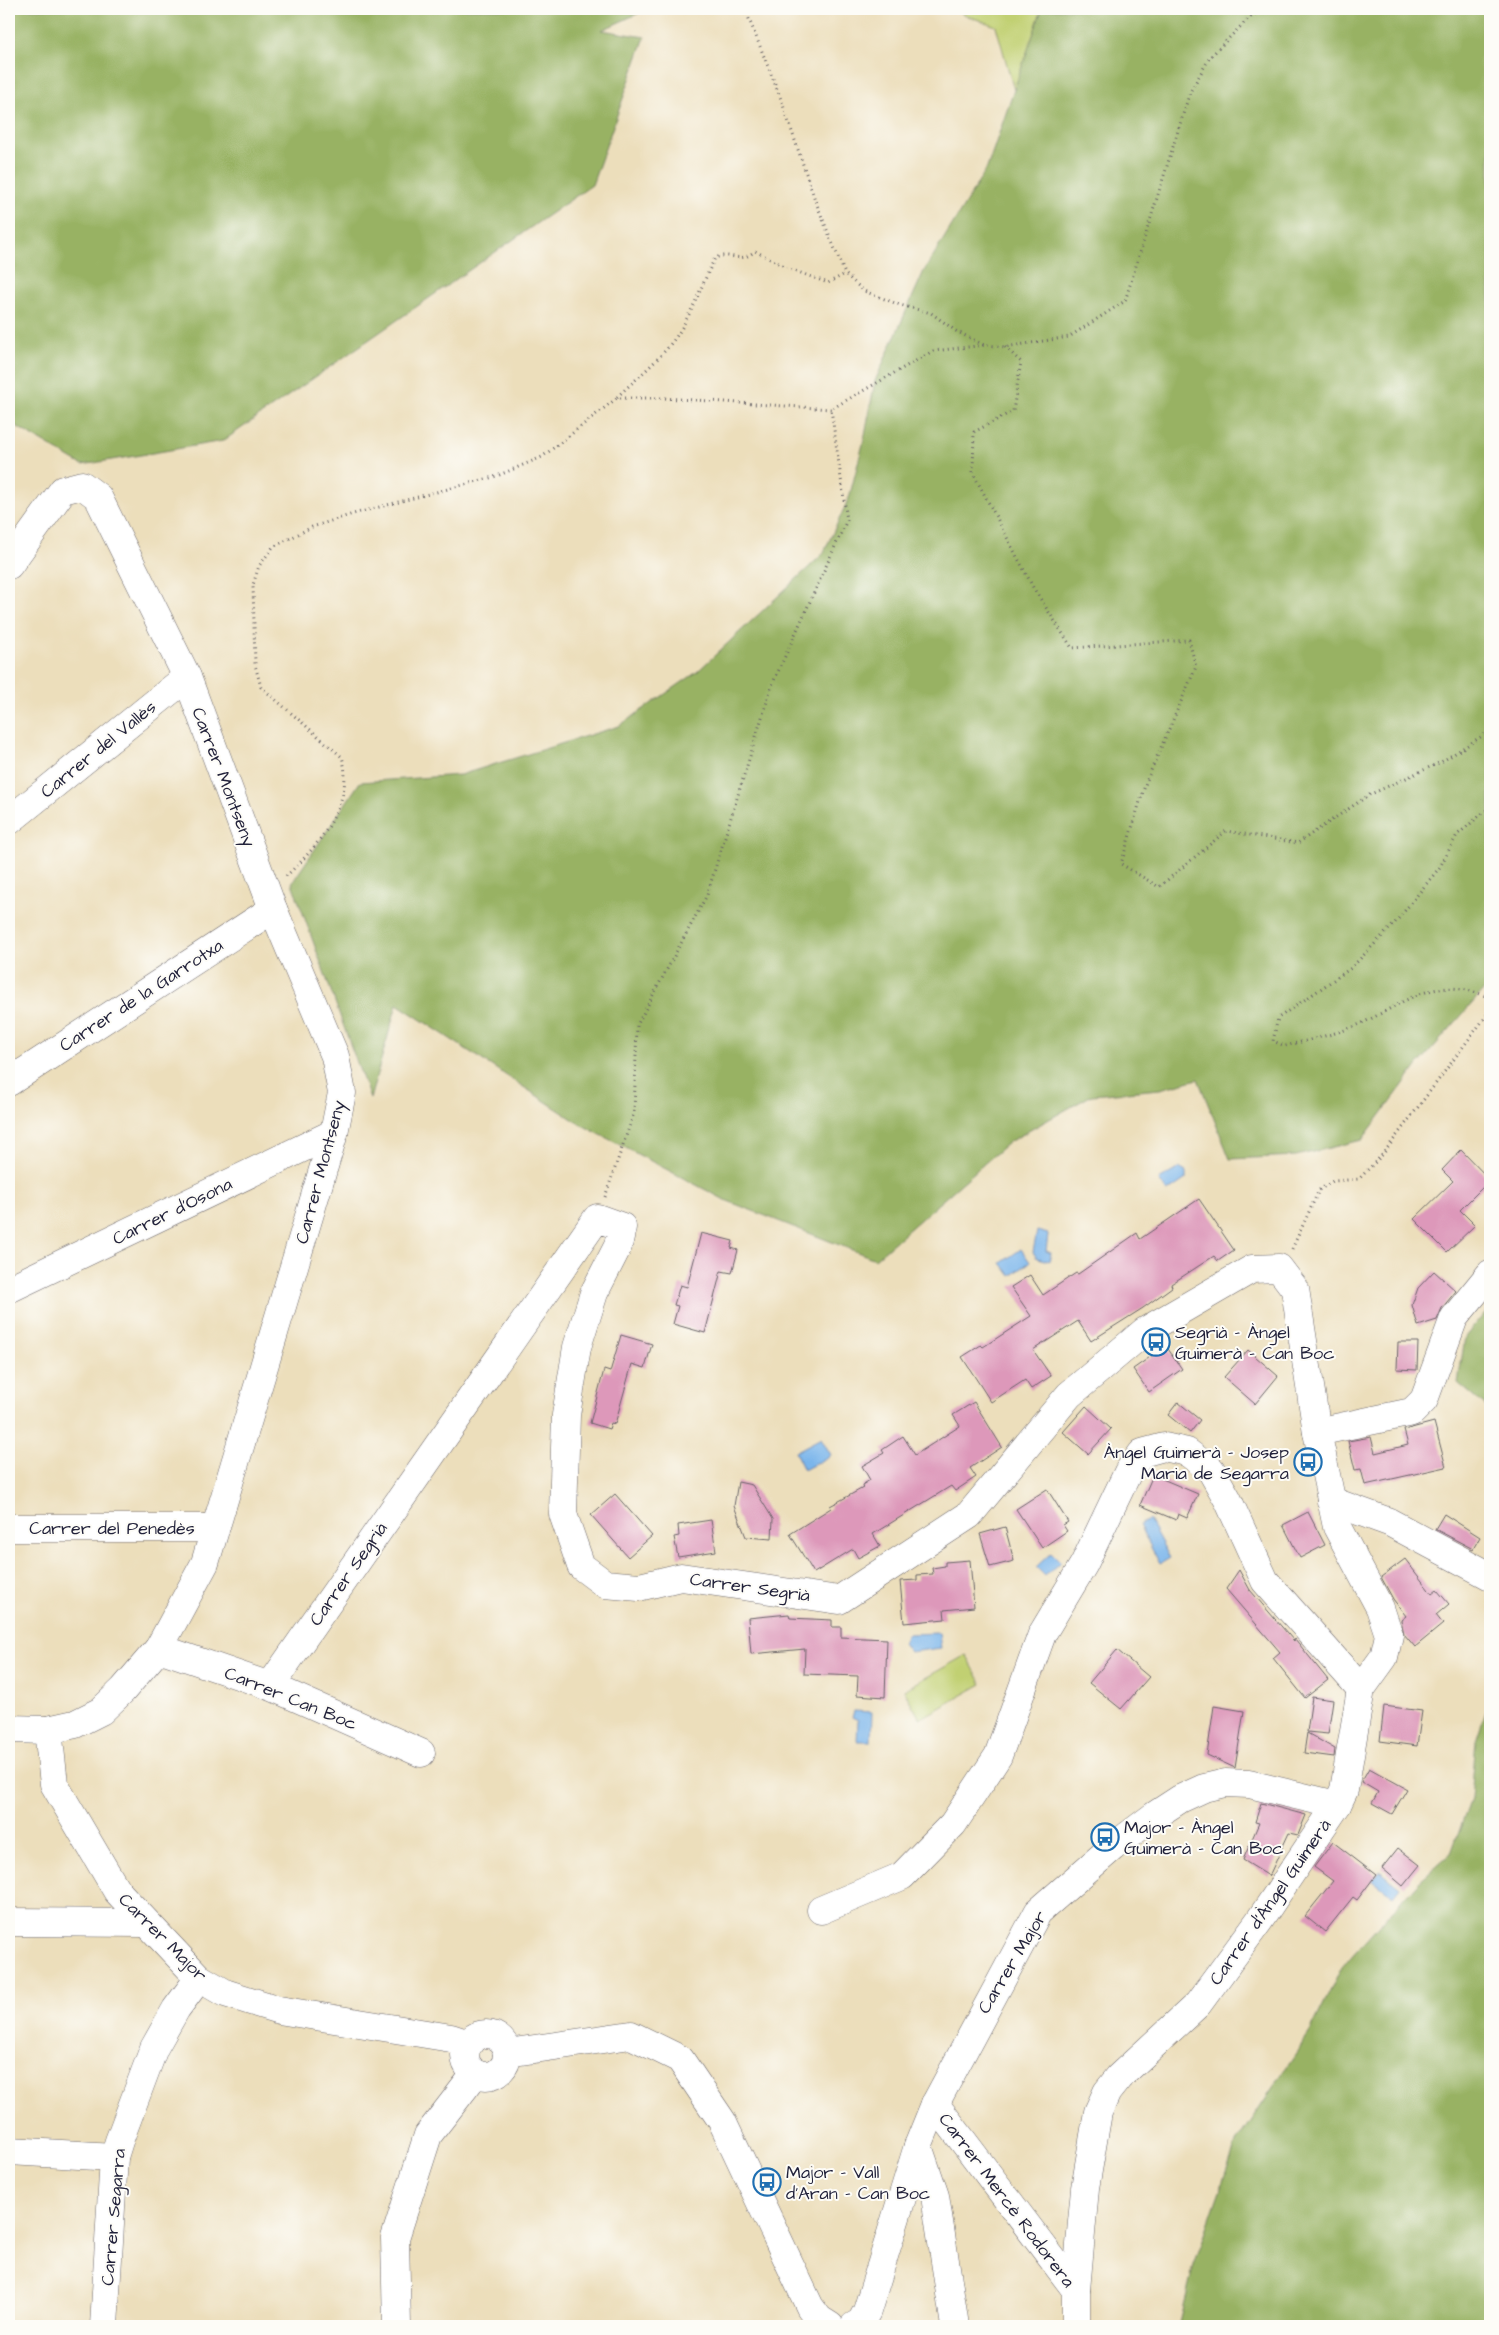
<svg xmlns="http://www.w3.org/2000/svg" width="1499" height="2335" font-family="'Architects Daughter',sans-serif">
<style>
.green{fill:#c1d072;stroke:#727956}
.forest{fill:#98b264;stroke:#5d6a50}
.water{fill:#7ab5eb;stroke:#4e6c93}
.building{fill:#dd98ba}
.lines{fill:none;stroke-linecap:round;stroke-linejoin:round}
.minor-casing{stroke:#696468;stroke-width:29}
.path{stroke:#696468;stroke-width:3;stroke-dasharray:1 4;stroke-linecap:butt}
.minor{stroke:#fff;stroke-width:28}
.labels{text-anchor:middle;stroke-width:4;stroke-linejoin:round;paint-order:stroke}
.street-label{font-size:18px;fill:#22223b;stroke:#fdfcf7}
.poi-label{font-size:18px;fill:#22223b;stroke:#fdfcf7;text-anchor:start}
</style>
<rect width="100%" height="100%" fill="#fdfcf7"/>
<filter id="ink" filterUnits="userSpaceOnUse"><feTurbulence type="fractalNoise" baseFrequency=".02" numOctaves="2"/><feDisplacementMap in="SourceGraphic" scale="10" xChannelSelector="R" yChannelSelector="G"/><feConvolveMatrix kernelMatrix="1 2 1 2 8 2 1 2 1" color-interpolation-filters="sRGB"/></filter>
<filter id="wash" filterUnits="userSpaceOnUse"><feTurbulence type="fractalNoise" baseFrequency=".0096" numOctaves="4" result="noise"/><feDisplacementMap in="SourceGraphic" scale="20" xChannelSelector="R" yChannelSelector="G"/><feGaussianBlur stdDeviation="1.12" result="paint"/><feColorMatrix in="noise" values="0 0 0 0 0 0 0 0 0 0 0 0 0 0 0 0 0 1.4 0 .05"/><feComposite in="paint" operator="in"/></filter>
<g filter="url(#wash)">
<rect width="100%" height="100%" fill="#ecdebb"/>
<g class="green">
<polygon points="960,9 1042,9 1014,90 996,26 962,14"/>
<polygon points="966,1655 982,1684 920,1719 904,1690"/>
</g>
<g class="forest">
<polygon points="9,9 648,9 602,30 645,37 592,185 223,441 82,465 9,422"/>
<polygon points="1042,9 1490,9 1490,983 1418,1065 1362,1140 1296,1156 1230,1159 1198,1079 1160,1089 1092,1095 1009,1142 875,1259 725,1200 580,1124 397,1004 370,1099 292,883 360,782 460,775 619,726 697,672 823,554 849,498 864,440 875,381 924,271 987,168"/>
<polygon points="1490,1307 1490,1410 1458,1383 1465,1337"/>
<polygon points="1490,1699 1490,2326 1179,2326 1194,2265 1237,2141 1310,2032 1342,1967 1418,1882 1451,1853 1471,1799 1476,1740"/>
</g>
<g class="water">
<polygon points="1179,1168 1186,1172 1186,1179 1167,1192 1159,1180"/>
<polygon points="1037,1231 1048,1234 1046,1251 1051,1253 1049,1261 1037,1258 1033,1252"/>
<polygon points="1021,1249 1030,1262 1011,1276 1001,1263"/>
<polygon points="821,1438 831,1455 804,1470 795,1452"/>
<polygon points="1149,1520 1170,1558 1160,1564 1139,1525"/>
<polygon points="1051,1553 1060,1562 1045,1576 1036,1567"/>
<polygon points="939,1633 941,1648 910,1652 903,1643 907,1634"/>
<polygon points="854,1711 872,1712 871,1741 857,1741 858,1720 852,1717"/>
<polygon points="1380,1871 1400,1887 1393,1896 1372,1880"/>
</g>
<g id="blocks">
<g class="building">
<polygon points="1461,1150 1490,1180 1460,1210 1475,1225 1447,1252 1414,1219 1453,1181 1442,1170"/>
<polygon points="1199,1199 1234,1250 1218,1261 1214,1256 1171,1284 1172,1287 1143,1308 1091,1341 1078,1321 1033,1350 1051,1376 1031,1389 1025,1380 991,1402 962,1357 981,1345 983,1347 1031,1316 1011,1287 1030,1275 1043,1295 1076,1273 1078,1274 1137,1233 1140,1239"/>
<polygon points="701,1233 733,1241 731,1248 738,1250 732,1273 721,1271 705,1333 673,1324 678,1306 674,1305 680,1285 687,1287"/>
<polygon points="1434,1271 1456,1291 1442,1308 1437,1320 1418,1326 1412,1305 1418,1288"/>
<polygon points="621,1335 652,1344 645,1368 632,1364 615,1424 611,1423 609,1429 590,1423 604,1370 610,1372"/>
<polygon points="1398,1342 1418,1342 1417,1370 1397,1369"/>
<polygon points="1166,1346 1182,1369 1149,1392 1133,1369"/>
<polygon points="1248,1350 1278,1376 1255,1404 1224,1377"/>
<polygon points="974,1402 1002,1447 970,1468 976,1477 955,1491 951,1486 873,1534 880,1546 858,1558 853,1549 814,1573 790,1534 831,1508 830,1506 863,1488 862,1485 870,1480 862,1466 884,1453 882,1450 903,1436 915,1455 960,1426 953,1415"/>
<polygon points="1178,1402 1200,1420 1190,1433 1168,1415"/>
<polygon points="1086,1406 1111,1429 1088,1454 1063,1432"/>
<polygon points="1434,1422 1446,1467 1365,1485 1361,1469 1355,1470 1348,1441 1371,1437 1375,1453 1408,1445 1404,1430"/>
<polygon points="1153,1475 1198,1494 1187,1518 1178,1514 1176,1520 1140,1505"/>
<polygon points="738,1482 752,1485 773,1519 772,1539 746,1537 734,1506"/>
<polygon points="1047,1489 1068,1522 1063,1525 1067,1531 1042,1548 1016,1509"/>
<polygon points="615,1494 652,1536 628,1557 591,1515"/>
<polygon points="1308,1512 1325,1545 1300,1558 1283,1525"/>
<polygon points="1444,1514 1480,1537 1473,1549 1435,1529"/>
<polygon points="711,1520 716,1551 678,1557 674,1537 679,1536 678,1525"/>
<polygon points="1005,1527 1014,1561 990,1567 980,1534"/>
<polygon points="1405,1559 1432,1594 1437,1590 1449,1604 1436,1615 1443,1624 1415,1647 1404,1634 1401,1620 1406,1616 1393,1599 1381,1577"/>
<polygon points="970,1560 974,1607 944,1610 945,1619 904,1623 900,1581 917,1580 917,1575 933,1574 932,1568 945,1566 945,1562"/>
<polygon points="1239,1570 1250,1590 1294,1641 1295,1639 1328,1680 1305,1698 1273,1658 1280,1652 1226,1589"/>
<polygon points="789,1614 790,1618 832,1620 832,1627 841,1627 841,1637 887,1639 885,1697 857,1695 858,1676 804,1674 805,1649 751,1654 748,1618"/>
<polygon points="1117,1650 1149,1677 1121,1709 1089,1683"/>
<polygon points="1312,1697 1333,1700 1328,1734 1307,1732"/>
<polygon points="1214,1706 1244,1711 1235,1768 1207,1755"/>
<polygon points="1384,1706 1422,1711 1417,1746 1380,1741"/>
<polygon points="1307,1733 1335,1749 1334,1757 1304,1753"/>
<polygon points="1369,1768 1407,1789 1392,1814 1372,1803 1378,1792 1361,1782"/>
<polygon points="1261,1803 1306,1815 1298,1835 1289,1833 1269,1876 1243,1860 1259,1823 1255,1822"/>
<polygon points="1333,1842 1376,1875 1357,1900 1353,1897 1325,1932 1305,1916 1333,1881 1314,1867"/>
<polygon points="1398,1848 1420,1865 1403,1886 1382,1868"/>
</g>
</g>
</g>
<g filter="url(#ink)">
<use href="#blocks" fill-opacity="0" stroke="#696468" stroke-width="1"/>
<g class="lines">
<g class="minor-casing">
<g id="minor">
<polyline points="9,565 63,490 82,485 98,497 187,677 273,909 335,1056 342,1093 334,1133 205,1563 159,1648 123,1690 101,1711 75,1724 48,1730 9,1729"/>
<polyline points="9,821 187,677"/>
<polyline points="9,1082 273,909"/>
<polyline points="9,1289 334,1133"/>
<polyline points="1317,1432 1412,1412 1424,1400 1454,1318 1490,1274"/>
<polyline points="1331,1501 1389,1522 1490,1576"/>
<polyline points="9,1528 215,1528"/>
<polyline points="159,1648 270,1686 421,1753"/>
<polyline points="270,1686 597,1218 622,1227 618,1246 594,1293 577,1347 566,1415 563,1514 581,1566 605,1584 639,1587 681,1577 839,1600 969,1515 1069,1395 1145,1331 1252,1269 1279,1268 1295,1289 1317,1432 1337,1527 1380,1608 1389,1635 1384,1657 1361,1689 1344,1790 1337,1805 1259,1921 1198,2004 1119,2077 1107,2092 1098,2112 1085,2188 1076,2290"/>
<polyline points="48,1730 54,1784 117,1891 199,1978 225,1993 279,2010 451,2038 469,2044"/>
<polyline points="821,1910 902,1876 953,1824 998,1756 1042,1634 1084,1564 1128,1472 1142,1453 1164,1447 1187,1452 1211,1470 1228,1500 1265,1581 1361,1689"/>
<polyline points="9,1922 145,1923"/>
<circle cx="486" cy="2055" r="21"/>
<polyline points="507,2053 631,2035 680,2059 722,2121 810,2307 819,2319 830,2326"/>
<polyline points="935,2104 1076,2290 1076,2326"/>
<polyline points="918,2146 935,2196 955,2326"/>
<polyline points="9,2151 114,2157"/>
<polyline points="104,2326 114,2157 119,2141 154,2048 176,2009 199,1978"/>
<polyline points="397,2326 395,2238 428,2135 476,2073"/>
<polyline points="854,2326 861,2322 867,2311 918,2146 935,2104 1038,1912 1114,1846 1154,1816 1180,1799 1204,1788 1225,1783 1249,1784 1337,1805"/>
</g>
</g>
<g class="path">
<polyline points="745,9 781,99 815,200 845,274 864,291 900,305 931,313 956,331 984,345"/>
<polyline points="1005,347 1021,362 1013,411 974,432 973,473 1034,589 1072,648 1189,640 1196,667 1146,782 1121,864 1159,887 1226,831 1298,843 1369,795 1441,762 1490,731"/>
<path d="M617,397C641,374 671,351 686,320C697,300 705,278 715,258C732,251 739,265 755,251L790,269L828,283L845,274"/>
<path d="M1490,807L1457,835L1440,867L1394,924L1351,968L1278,1018L1273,1041L1285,1046C1305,1041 1327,1036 1348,1029C1401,1009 1429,970 1490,998"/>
<path d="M286,876C317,848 356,801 342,757L261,687L255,665L253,585L259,566L273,547L312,527L353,514L497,476L542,457L617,398H664L831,409"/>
<polyline points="605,1197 634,1113 637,1025 707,895 772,685 847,520 831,409 933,351 986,345 1005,347 1069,337 1125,301 1190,92 1210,57 1248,19 1262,9"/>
<polyline points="1292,1249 1319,1190 1333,1181 1359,1179 1383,1154 1490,1011"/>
</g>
<use href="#minor" class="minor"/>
</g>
</g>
<defs>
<g id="bus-ring" transform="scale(1.4375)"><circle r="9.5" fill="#fdfcf7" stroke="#1f6fb2" stroke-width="1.5"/><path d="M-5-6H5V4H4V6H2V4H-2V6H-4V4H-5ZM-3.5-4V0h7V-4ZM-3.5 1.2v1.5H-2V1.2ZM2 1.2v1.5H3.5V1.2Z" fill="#1f6fb2"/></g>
</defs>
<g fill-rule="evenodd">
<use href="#bus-ring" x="1156" y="1342"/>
<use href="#bus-ring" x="1308" y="1462"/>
<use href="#bus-ring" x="1105" y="1837"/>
<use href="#bus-ring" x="767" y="2182"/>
</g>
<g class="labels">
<g class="street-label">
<text transform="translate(98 749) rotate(-39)" y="6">Carrer del Vallès</text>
<text transform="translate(224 777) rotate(69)" y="6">Carrer Montseny</text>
<text transform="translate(141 995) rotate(-33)" y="6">Carrer de la Garrotxa</text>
<text transform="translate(320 1172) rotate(-75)" y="6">Carrer Montseny</text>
<text transform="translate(172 1211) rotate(-26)" y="6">Carrer d'Osona</text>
<text x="112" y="1534">Carrer del Penedès</text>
<text transform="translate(348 1574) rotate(-55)" y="6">Carrer Segrià</text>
<text transform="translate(750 1587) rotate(8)" y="6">Carrer Segrià</text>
<text transform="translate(291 1698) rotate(22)" y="6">Carrer Can Boc</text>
<text transform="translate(1270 1902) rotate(-55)" y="6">Carrer d'Àngel Guimerà</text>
<text transform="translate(163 1937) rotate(45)" y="6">Carrer Major</text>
<text transform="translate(1012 1962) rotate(-59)" y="6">Carrer Major</text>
<text transform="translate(1007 2200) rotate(53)" y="6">Carrer Mercè Rodorera</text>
<text transform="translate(113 2217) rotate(-85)" y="6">Carrer Segarra</text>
</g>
<g class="poi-label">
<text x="1175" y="1338">Segrià - Àngel<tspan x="1175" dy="21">Guimerà - Can Boc</tspan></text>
<text x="1289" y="1458" text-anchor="end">Àngel Guimerà - Josep<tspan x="1289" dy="21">Maria de Segarra</tspan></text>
<text x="1124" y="1833">Major - Àngel<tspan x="1124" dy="21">Guimerà - Can Boc</tspan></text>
<text x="786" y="2178">Major - Vall<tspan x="786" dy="21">d'Aran - Can Boc</tspan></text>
</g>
</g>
<rect width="1499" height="2335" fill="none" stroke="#fdfcf7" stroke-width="30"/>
</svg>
